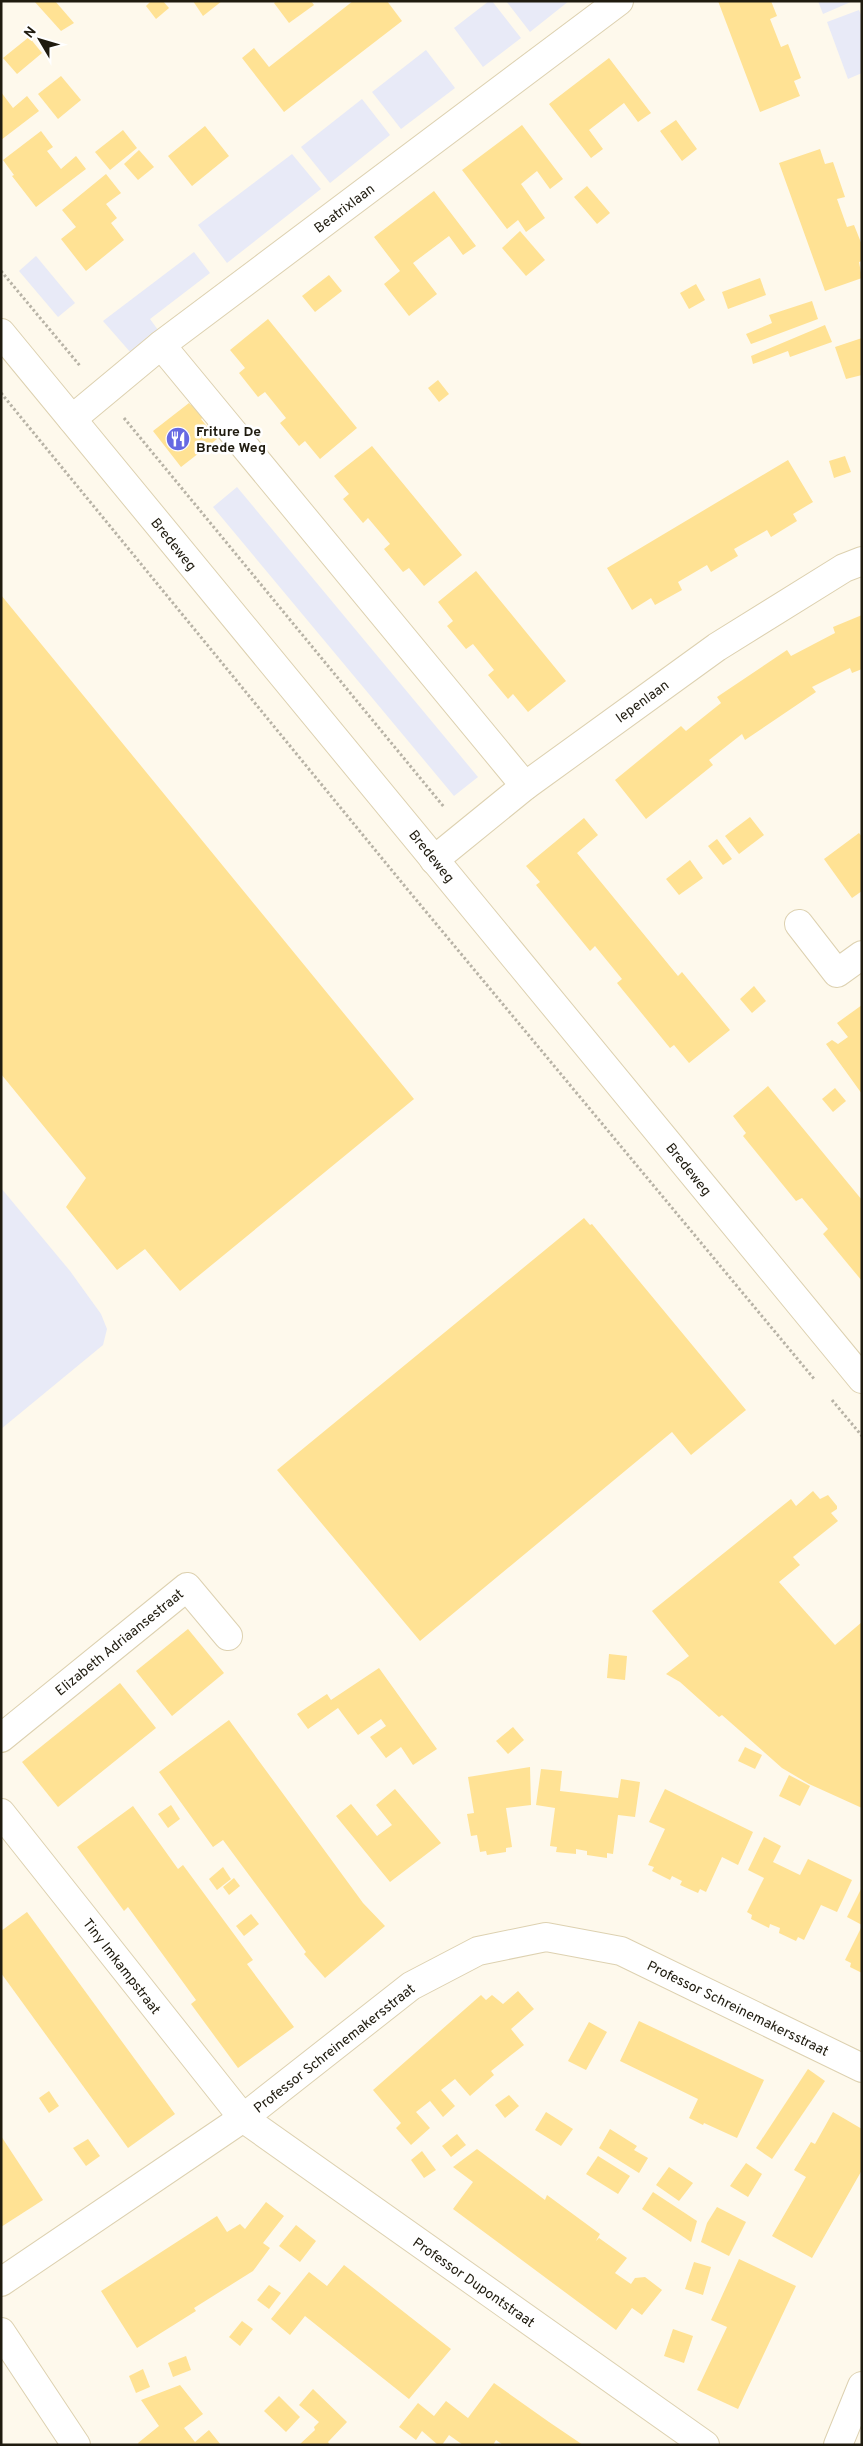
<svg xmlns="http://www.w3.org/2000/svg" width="863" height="2446" font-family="Overpass,sans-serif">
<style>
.green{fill:#e8eaf7}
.building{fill:#ffe294}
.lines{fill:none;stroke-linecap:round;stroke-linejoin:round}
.pedestrian-casing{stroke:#ddd1b0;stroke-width:30}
.minor-casing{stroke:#ddd1b0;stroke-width:30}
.tertiary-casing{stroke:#ddd1b0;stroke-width:30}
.path{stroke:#b8b3a6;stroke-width:3;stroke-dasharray:2.5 2.5;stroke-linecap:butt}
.pedestrian{stroke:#fff;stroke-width:28}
.minor{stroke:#fff;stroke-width:28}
.tertiary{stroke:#fff;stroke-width:28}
.labels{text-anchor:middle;stroke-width:5;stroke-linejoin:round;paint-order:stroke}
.street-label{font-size:14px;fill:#1f1b0f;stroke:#fff}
.poi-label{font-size:14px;font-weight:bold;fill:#1f1b0f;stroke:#fff;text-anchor:start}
</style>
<rect width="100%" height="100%" fill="#fef9ec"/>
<g class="green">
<polygon points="489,1 492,1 521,38 483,67 454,28"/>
<polygon points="506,1 569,1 530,32"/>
<polygon points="818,1 853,1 823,14"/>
<polygon points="859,10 862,17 862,73 848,79 827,22"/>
<polygon points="426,50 455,88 401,129 372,92"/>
<polygon points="362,99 390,135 330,183 301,147"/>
<polygon points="292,154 321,189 227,263 198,225"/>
<polygon points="194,252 210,273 150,319 158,330 131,353 103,321"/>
<polygon points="36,256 75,303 58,317 19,271"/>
<polygon points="237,487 478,777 454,796 213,507"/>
<polygon points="1,1188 70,1271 101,1314 107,1329 103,1345 1,1429"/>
</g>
<g class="building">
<polygon points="34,1 55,1 74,23 61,31"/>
<polygon points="151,1 163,1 169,8 156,19 146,6"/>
<polygon points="193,1 222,1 203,16"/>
<polygon points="276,1 311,1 314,5 289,23 274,3"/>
<polygon points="353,1 387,1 402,21 284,112 242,58 254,48 269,67"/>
<polygon points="718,1 771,1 777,16 770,19 781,47 788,44 801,78 794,81 800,96 760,112"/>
<polygon points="29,37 42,53 17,74 3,58"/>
<polygon points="609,58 651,113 638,122 624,103 589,130 603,149 591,158 549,104"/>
<polygon points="61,76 81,100 58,119 38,94"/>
<polygon points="1,92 13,108 27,96 39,111 1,140"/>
<polygon points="676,120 697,149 682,161 660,131"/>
<polygon points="522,125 563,179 550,189 537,171 521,184 545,218 526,232 518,220 507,229 462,170"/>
<polygon points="205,126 229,156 192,186 168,156"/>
<polygon points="123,130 137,148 110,170 95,152"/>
<polygon points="41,131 53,147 47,151 61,169 76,156 86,169 36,207 12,176 14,175 3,160"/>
<polygon points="820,149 825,164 833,162 845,197 837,199 847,227 854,225 862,245 862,261 859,262 862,278 825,291 779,163"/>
<polygon points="139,150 154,167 138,180 124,164"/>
<polygon points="106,174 121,193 106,204 117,218 111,223 124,240 86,271 61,239 76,227 62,210"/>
<polygon points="587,186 610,213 597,224 574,197"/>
<polygon points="434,191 476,246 463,255 449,236 413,263 437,294 409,316 384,284 400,271 374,237"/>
<polygon points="520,231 545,260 526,276 502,248"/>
<polygon points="329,275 342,291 315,312 302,296"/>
<polygon points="760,278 766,295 728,309 722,292"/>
<polygon points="696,284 705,300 689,309 680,293"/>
<polygon points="812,301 818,319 751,344 746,334 772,323 769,315"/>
<polygon points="268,319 357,428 320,459 305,441 299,446 280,423 286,418 265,392 258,397 239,373 245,368 230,350"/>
<polygon points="825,325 832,342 790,357 788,351 753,364 751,356"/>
<polygon points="862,338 862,375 846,379 835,347"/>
<polygon points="438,380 449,394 439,402 428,388"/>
<polygon points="196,401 207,414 201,419 217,439 181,467 153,431 189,403 191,405"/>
<polygon points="372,446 462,555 424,586 409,568 403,572 384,549 390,544 368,518 363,523 343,499 349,494 334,476"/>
<polygon points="845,456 851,472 834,478 829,461"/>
<polygon points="788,460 813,502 793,514 797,521 771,537 767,530 734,549 738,556 711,572 707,565 678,582 682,590 655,605 651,598 632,610 607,568"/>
<polygon points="476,571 566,681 528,712 513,694 508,699 488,675 494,670 473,644 466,649 447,626 453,621 438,602"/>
<polygon points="1,595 414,1099 180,1291 145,1249 117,1270 66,1207 86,1178 1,1074"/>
<polygon points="862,615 862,669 852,673 850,668 812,687 816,692 745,740 742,734 709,760 713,765 646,819 615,780 681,726 686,731 721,703 717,697 787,650 791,656 835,633 833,627"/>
<polygon points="750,817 764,835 739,854 725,836"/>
<polygon points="584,818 598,835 577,853 678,976 682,972 730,1030 689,1063 674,1045 670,1048 617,983 622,979 595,946 590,951 536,885 540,882 526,866"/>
<polygon points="859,833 862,837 862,891 852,898 824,859"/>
<polygon points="717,839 732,859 723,865 708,846"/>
<polygon points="690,860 703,878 679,895 666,879"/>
<polygon points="754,986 766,1001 752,1013 740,999"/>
<polygon points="862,1005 862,1094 826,1044 832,1040 838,1044 848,1037 837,1023"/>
<polygon points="768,1086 862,1200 862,1281 823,1234 828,1229 802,1198 796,1201 743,1136 746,1133 733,1116"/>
<polygon points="835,1088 846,1101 833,1112 822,1099"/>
<polygon points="584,1218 590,1225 592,1224 746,1410 691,1455 672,1432 420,1641 277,1470"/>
<polygon points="813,1491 820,1499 828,1495 837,1506 837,1509 831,1513 838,1521 793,1557 800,1565 779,1582 835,1645 862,1622 862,1808 809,1784 782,1768 722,1715 719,1717 680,1682 666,1674 689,1656 652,1611 791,1499 796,1506"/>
<polygon points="188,1629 224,1673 172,1716 136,1671"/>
<polygon points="609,1654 627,1656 625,1680 607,1678"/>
<polygon points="379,1668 437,1749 413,1765 401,1747 386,1758 370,1737 386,1726 381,1719 358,1735 338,1708 308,1729 297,1714 327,1694 331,1700"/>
<polygon points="120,1683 156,1728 58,1807 22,1762"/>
<polygon points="229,1720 363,1903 385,1926 325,1978 304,1954 306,1952 223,1840 213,1847 159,1772"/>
<polygon points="513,1727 524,1740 508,1754 496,1741"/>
<polygon points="745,1747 762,1755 755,1769 738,1761"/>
<polygon points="530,1767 531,1805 506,1808 512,1847 506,1848 506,1852 487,1855 486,1851 480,1852 477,1835 471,1836 467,1814 474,1813 468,1777"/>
<polygon points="541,1769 562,1771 560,1791 618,1798 621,1779 640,1782 635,1817 618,1815 613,1854 607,1853 607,1858 587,1855 587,1851 576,1849 576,1854 556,1852 557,1847 550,1846 555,1808 536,1805"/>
<polygon points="789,1775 810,1786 800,1806 779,1796"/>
<polygon points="395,1789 441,1843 390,1882 336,1816 351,1804 377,1836 392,1825 376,1805"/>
<polygon points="665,1789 753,1832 738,1865 722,1857 706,1892 700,1889 698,1893 680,1885 682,1881 672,1876 670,1880 652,1871 654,1867 648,1865 665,1829 649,1822"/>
<polygon points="171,1805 180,1819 168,1828 158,1814"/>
<polygon points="133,1806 178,1869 183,1865 253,1960 247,1964 294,2027 238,2068 191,2004 196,2000 128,1907 124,1911 77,1847"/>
<polygon points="764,1837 781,1846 773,1862 800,1875 808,1859 852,1880 837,1912 821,1905 804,1940 798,1937 796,1941 779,1933 780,1928 770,1924 769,1928 751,1919 752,1915 747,1912 764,1878 748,1870"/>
<polygon points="223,1867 231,1879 217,1890 209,1879"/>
<polygon points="234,1878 240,1886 229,1895 223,1887"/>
<polygon points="862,1887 862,1925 847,1917"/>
<polygon points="27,1912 175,2114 128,2148 1,1973 1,1931"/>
<polygon points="251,1914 259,1924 244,1936 236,1926"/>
<polygon points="862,1926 862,1973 850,1967 851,1963 845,1960"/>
<polygon points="518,1991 534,2009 511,2029 524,2045 491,2071 494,2075 470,2096 455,2079 441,2090 455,2106 443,2117 430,2101 416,2112 430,2128 411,2145 396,2128 401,2123 373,2090 481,1995 486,2000 492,1995 503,2004"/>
<polygon points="639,2021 764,2080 737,2138 704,2123 703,2125 689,2118 698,2099 620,2061"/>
<polygon points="589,2022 607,2032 586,2070 568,2061"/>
<polygon points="808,2069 825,2081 772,2159 756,2148"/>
<polygon points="49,2091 59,2106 49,2113 39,2098"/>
<polygon points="509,2095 519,2106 505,2118 495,2105"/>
<polygon points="546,2112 573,2129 561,2146 535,2130"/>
<polygon points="833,2112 862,2129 862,2170 812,2258 772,2236 806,2177 794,2170 811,2142 815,2144"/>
<polygon points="610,2129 637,2146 634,2150 648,2158 639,2173 599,2148"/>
<polygon points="457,2134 466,2145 451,2157 442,2146"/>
<polygon points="1,2136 43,2200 1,2227"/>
<polygon points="88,2139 100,2156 86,2166 73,2148"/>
<polygon points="477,2149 545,2200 547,2195 600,2234 596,2241 599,2238 627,2258 615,2273 631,2284 635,2278 645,2277 662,2290 642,2315 632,2308 616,2330 453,2209 473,2182 453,2167"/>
<polygon points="422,2151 436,2170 424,2178 411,2160"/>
<polygon points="598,2156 630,2176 618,2194 586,2174"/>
<polygon points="746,2163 762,2174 748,2197 730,2186"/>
<polygon points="669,2167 693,2183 679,2201 656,2185"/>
<polygon points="653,2192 697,2221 691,2242 642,2209"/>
<polygon points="266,2202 284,2216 263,2243 270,2248 253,2271 194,2308 196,2311 137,2348 101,2291 217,2216 227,2232 240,2224 245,2229"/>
<polygon points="717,2207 746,2222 729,2256 701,2242 707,2223"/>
<polygon points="296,2225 316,2241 300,2262 279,2246"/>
<polygon points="739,2259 796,2286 738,2409 697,2390 727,2327 711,2320"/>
<polygon points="694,2262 711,2267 703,2295 685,2289"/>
<polygon points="344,2265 451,2349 409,2399 305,2316 290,2335 271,2319 309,2272 327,2286"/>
<polygon points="269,2285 281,2293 269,2309 257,2300"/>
<polygon points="242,2321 253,2329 240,2346 229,2337"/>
<polygon points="673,2329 693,2336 684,2363 664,2356"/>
<polygon points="186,2356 191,2370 173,2377 168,2363"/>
<polygon points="143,2369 150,2387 136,2393 129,2376"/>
<polygon points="494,2383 549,2422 583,2445 503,2445 496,2440 493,2445 463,2445 449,2435 442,2445 438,2445 422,2431 416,2440 399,2427 418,2403 434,2416 446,2401 468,2418"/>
<polygon points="180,2385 203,2414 184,2428 195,2442 209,2430 221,2445 139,2445 138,2443 159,2426 141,2400"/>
<polygon points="313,2389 347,2422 328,2442 330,2445 299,2445 315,2430 314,2427 319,2422 299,2405"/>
<polygon points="279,2396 300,2417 286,2432 264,2411"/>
</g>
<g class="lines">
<g class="pedestrian-casing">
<polyline id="pedestrian" points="161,345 525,786"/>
</g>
<g class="minor-casing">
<g id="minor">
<polyline points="72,419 161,345 619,1"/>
<polyline points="434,860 525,786 717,647 844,568 862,561"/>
<polyline points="799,924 837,973 862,955"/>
<polyline points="1,1738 187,1587 228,1636"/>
<polyline points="1,1813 243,2118 705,2445"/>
<polyline points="1,2282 243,2118 411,1986 478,1951 546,1937 621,1951 862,2068"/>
<polyline points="1,2332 76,2445"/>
<polyline points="838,2445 862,2386"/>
</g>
</g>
<g class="tertiary-casing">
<polyline id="tertiary" points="1,333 862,1379"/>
</g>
<g class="path">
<polyline points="1,271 81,367"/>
<polyline points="1,393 403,884 815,1380"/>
<polyline points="124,418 444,807"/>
<polyline points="832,1400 862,1436"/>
</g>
<use href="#pedestrian" class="pedestrian"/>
<use href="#minor" class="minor"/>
<use href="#tertiary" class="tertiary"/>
</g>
<defs>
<g id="restaurant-disc" transform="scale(1.25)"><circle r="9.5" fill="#6669e2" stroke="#fff"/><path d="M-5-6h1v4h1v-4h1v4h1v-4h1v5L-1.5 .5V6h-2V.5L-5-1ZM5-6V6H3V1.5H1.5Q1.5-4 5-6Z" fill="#fff"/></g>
</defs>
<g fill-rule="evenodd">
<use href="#restaurant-disc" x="178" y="439"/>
</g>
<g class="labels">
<g class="street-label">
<text transform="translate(344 208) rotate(-37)" y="5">Beatrixlaan</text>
<text transform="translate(174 544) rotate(51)" y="5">Bredeweg</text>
<text transform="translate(642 701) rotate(-36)" y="5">Iepenlaan</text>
<text transform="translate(432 856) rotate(51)" y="5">Bredeweg</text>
<text transform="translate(689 1169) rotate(51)" y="5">Bredeweg</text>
<text transform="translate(119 1642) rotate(-39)" y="5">Elizabeth Adriaansestraat</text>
<text transform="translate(122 1966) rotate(52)" y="5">Tiny Imkampstraat</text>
<text transform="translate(738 2008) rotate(26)" y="5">Professor Schreinemakersstraat</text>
<text transform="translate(334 2048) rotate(-38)" y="5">Professor Schreinemakersstraat</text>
<text transform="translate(474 2282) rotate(35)" y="5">Professor Dupontstraat</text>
</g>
<g class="poi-label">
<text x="196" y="436">Friture De<tspan x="196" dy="16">Brede Weg</tspan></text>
</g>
</g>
<rect width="863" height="2446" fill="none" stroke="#1f1b0f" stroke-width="5"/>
<g transform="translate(40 40) rotate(308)" stroke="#ffffff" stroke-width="4" paint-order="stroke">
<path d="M0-4L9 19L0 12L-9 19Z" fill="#1f1b0f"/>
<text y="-8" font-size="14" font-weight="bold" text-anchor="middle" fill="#1f1b0f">N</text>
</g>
</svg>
